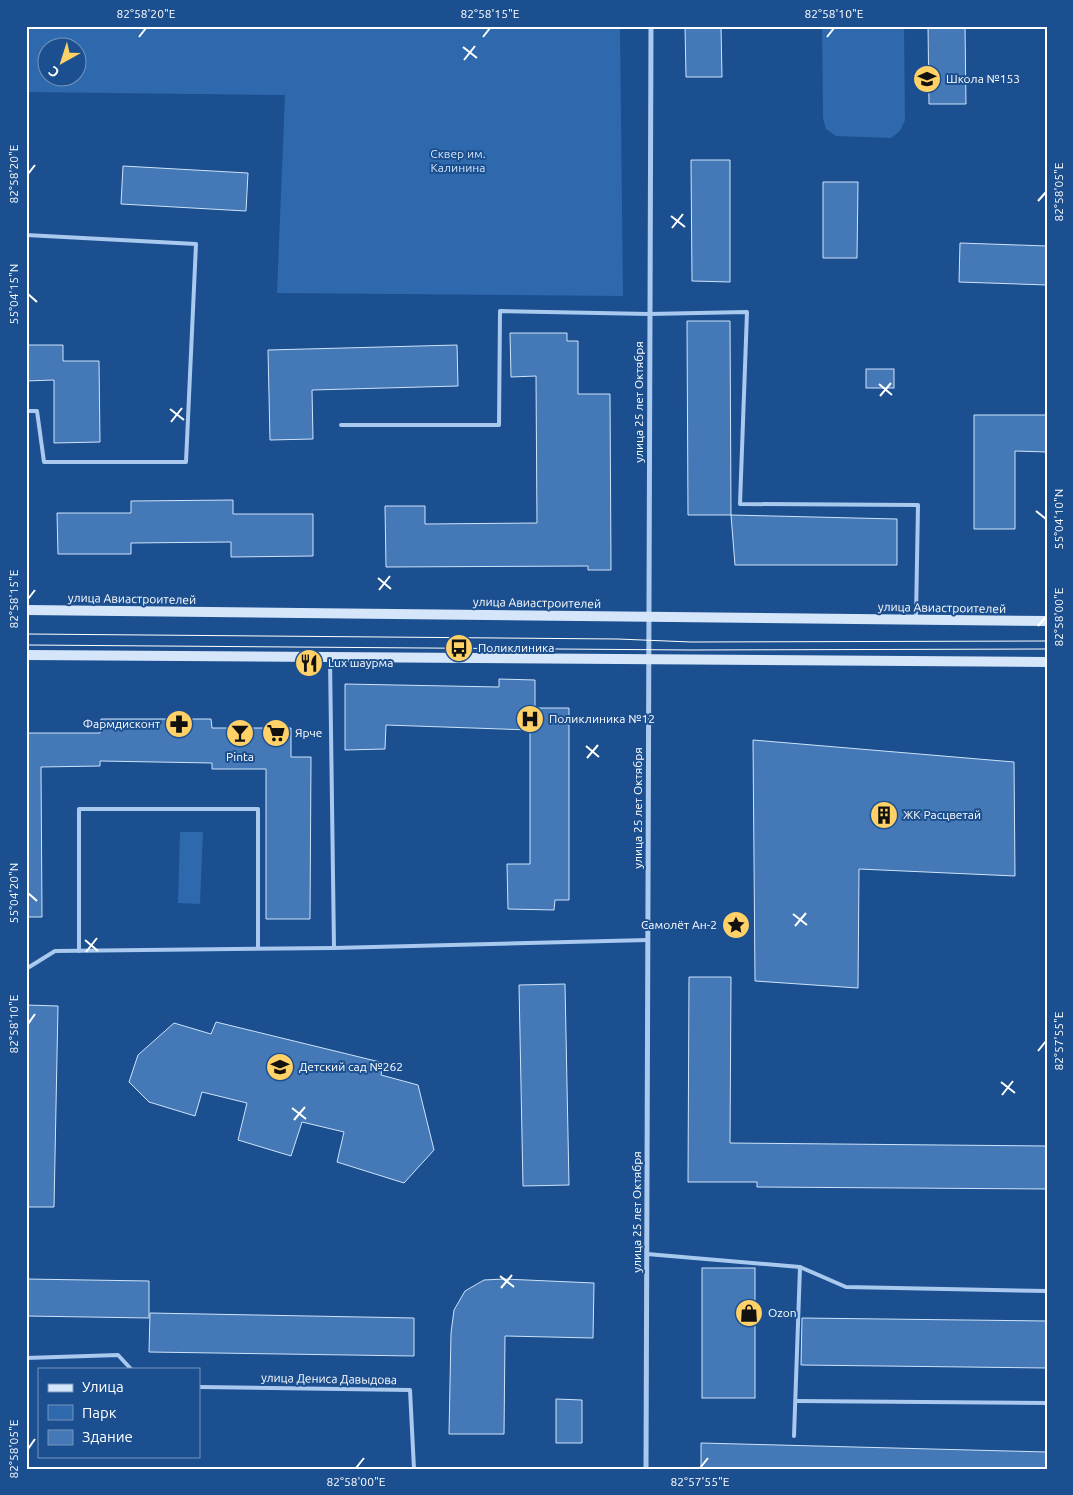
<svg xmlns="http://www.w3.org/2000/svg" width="1073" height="1495" font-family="Ubuntu,sans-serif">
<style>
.green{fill:#2e69ad;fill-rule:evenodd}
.building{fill:#4478b7;stroke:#cfe3fa}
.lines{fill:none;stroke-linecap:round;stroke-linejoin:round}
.service{stroke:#a9c9ee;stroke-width:4}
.minor{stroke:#a9c9ee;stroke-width:5}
.secondary{stroke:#d6e6fa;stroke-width:10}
.tram{stroke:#fff;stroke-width:1}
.ticks{fill:none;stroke:#fff;stroke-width:2}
.labels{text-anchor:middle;stroke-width:4;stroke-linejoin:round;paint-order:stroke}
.poi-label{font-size:12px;fill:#fff;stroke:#1b4f8f;text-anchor:start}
.park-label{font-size:12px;fill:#cfe3fa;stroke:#1b4f8f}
.street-label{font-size:12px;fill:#fff;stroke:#1b4f8f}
.neatline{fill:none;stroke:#fff;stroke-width:2}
.ticks-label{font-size:12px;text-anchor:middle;fill:#fff}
</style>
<rect width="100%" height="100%" fill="#1b4f8f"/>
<g class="green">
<path d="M26,26H620L623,296L277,293L285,95L26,92ZM48,48H78V78H48Z"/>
<polygon points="822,26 904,26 905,120 900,131 891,138 836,136 826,129 823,118"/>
<polygon points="180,832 203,832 200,904 178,903"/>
</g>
<g class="building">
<polygon points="685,26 721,26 722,77 686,77"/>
<polygon points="928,26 965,26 966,104 929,104"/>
<polygon points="691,160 730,160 730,282 692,281"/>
<polygon points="123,166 248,173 246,211 121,204"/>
<polygon points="823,182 858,182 857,258 823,258"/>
<polygon points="960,243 1047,246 1047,285 959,282"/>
<polygon points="687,321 730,321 731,515 688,515"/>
<polygon points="510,333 567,333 567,341 578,341 578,394 610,394 611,570 588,570 588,566 386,567 385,506 425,506 425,524 537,523 536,376 511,377"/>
<polygon points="26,345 63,345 63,361 99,361 100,442 54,443 54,380 26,381"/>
<polygon points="457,345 458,386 312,390 313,439 270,440 268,350"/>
<rect x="866" y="369" width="28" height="19"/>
<polygon points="974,415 1047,415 1047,452 1015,451 1015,529 974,529"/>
<polygon points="233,500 233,514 313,514 313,556 231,557 231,542 131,543 131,554 58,554 57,513 131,513 131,501"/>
<polygon points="731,515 897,519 897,565 735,565"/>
<polygon points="499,679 535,680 535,708 569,708 569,900 555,900 554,910 508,909 507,864 530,864 530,730 386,725 385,749 345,750 345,684 499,687"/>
<polygon points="101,719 211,719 212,728 291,728 291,757 311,757 310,919 266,919 266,769 212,769 212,763 100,761 100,766 41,767 42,917 26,917 26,733 100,733"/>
<polygon points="753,740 1014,762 1015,876 859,869 858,988 755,981"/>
<polygon points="689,977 731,977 730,1143 1047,1146 1047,1189 757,1187 757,1182 688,1182"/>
<polygon points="565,984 569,1185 523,1186 519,985"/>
<polygon points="26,1005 58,1006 54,1207 26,1207"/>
<polygon points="216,1022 384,1063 381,1075 418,1085 434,1150 404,1183 337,1162 344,1132 302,1122 291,1156 238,1140 247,1103 202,1092 195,1116 149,1102 129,1082 138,1055 174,1023 211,1034"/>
<rect x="702" y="1268" width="53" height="130"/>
<polygon points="26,1279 149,1281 149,1318 26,1316"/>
<polygon points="504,1279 594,1283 593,1338 505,1336 504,1434 449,1434 451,1333 454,1310 465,1291 484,1280"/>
<polygon points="150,1313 414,1318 414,1356 149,1352"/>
<polygon points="802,1318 1047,1321 1047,1368 801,1365"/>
<polygon points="556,1399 582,1400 582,1443 556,1443"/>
<polygon points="701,1443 1047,1452 1047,1469 701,1469"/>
</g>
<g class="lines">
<g class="service">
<polyline points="26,235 196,244 186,462 44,462 37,411 26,411"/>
<polyline points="341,425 499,425 500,311 649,314 747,312 740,504 918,505 916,618"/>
<polyline points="330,658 334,948"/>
<polyline points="79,951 79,809 258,809 258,948"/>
<polyline points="26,969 55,951 334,948 648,940"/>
<polyline points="647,1254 800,1267 846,1287 1047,1291"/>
<polyline points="26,1358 118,1355 131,1369"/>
<polyline points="199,1387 410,1390 414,1469"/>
<polyline points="796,1401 1047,1403"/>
<polyline points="794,1436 800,1267"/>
</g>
<polyline class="minor" points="646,1469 651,26"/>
<g class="secondary">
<polyline points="26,610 1047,621"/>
<polyline points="26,655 1047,662"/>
</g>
<g class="tram">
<polyline points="26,634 618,639 691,642 1047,641"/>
<polyline points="26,645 690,650 1047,649"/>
</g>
</g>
<path class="ticks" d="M139,37L146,28M483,37L490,28M827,37L834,28M463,47L477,58M464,60L475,46M28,174L35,165M1038,201L1046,192M671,216L685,227M672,228L683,214M28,294L37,302M879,384L892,395M880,396L891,383M170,409L184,420M171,422L182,408M1036,511L1046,519M378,578L391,589M379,590L390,576M28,599L35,590M1038,626L1046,617M586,746L599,757M587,758L598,745M28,893L37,901M793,914L807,925M795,926L806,913M85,940L98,951M86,952L97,938M28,1024L35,1014M1038,1051L1046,1041M1001,1082L1015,1093M1002,1095L1013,1081M292,1108L306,1119M294,1120L305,1107M500,1276L514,1287M501,1288L512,1275M28,1449L35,1439M356,1468L364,1458M700,1468L708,1458"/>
<defs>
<g id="school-disc" transform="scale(1.4375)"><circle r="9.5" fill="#ffd166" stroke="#1b4f8f"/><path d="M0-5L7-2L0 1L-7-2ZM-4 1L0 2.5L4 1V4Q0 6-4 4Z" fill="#111"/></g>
<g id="bus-disc" transform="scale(1.4375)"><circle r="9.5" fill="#ffd166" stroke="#1b4f8f"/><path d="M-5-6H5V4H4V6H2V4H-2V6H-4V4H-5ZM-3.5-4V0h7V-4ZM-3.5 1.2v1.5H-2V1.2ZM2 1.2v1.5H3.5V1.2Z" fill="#111"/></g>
<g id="restaurant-disc" transform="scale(1.4375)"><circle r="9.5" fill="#ffd166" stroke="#1b4f8f"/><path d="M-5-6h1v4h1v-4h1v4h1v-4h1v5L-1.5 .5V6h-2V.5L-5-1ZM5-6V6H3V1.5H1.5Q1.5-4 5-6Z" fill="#111"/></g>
<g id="hospital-disc" transform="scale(1.4375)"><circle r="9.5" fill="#ffd166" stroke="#1b4f8f"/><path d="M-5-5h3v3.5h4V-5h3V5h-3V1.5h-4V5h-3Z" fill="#111"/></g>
<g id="pharmacy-disc" transform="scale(1.4375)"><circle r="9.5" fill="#ffd166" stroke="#1b4f8f"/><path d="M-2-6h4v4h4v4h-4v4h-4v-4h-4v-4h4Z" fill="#111"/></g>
<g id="bar-disc" transform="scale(1.4375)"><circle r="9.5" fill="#ffd166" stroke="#1b4f8f"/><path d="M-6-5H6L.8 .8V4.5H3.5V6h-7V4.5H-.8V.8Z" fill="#111"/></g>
<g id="supermarket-disc" transform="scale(1.4375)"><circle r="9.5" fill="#ffd166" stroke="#1b4f8f"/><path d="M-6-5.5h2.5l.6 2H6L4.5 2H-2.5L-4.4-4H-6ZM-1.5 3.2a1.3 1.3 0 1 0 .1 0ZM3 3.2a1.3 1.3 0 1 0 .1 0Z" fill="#111"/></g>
<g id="building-disc" transform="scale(1.4375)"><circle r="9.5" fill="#ffd166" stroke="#1b4f8f"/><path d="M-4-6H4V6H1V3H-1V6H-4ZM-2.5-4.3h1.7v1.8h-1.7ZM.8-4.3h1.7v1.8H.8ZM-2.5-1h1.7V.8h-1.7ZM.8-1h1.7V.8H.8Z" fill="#111"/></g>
<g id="sight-disc" transform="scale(1.4375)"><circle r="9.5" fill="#ffd166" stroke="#1b4f8f"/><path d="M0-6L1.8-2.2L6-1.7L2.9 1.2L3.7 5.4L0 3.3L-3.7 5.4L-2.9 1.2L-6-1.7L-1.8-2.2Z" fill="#111"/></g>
<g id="shop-disc" transform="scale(1.4375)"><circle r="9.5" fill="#ffd166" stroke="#1b4f8f"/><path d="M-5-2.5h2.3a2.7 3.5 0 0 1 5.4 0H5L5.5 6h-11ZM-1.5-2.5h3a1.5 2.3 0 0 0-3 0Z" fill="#111"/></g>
</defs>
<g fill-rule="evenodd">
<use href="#school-disc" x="927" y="79"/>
<use href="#bus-disc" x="459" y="648"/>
<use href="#restaurant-disc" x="309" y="663"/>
<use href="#hospital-disc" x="530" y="719"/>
<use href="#pharmacy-disc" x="179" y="724"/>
<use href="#bar-disc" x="240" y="733"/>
<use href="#supermarket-disc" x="276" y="733"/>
<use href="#building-disc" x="884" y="815"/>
<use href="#sight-disc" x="736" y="925"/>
<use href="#school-disc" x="280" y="1067"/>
<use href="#shop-disc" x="749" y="1313"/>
</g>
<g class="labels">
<g class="poi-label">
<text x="946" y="83">Школа №153</text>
<text x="478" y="652">Поликлиника</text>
<text x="328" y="667">Lux шаурма</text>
<text x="549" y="723">Поликлиника №12</text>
<text x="160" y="728" text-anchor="end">Фармдисконт</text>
<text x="295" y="737">Ярче</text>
<text x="240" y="761" text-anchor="middle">Pinta</text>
<text x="903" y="819">ЖК Расцветай</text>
<text x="717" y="929" text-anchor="end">Самолёт Ан-2</text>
<text x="299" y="1071">Детский сад №262</text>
<text x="768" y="1317">Ozon</text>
</g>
<g class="park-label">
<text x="458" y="158">Сквер им.<tspan x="458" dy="14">Калинина</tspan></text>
</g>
<g class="street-label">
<text transform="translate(639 402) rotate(-90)" y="4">улица 25 лет Октября</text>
<text transform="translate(132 599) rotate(1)" y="4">улица Авиастроителей</text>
<text transform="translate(537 603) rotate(1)" y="4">улица Авиастроителей</text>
<text transform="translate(942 608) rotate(1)" y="4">улица Авиастроителей</text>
<text transform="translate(638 808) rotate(-90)" y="4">улица 25 лет Октября</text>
<text transform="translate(637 1212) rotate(-90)" y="4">улица 25 лет Октября</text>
<text transform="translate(329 1379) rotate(1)" y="4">улица Дениса Давыдова</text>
</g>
</g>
<rect width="1073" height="1495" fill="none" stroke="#1b4f8f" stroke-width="55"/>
<rect x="38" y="1368" width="162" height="90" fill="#1b4f8f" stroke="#7695bc"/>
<rect x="48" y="1384" width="25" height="8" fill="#d6e6fa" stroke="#7695bc"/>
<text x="82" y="1392" font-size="15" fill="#ffffff">Улица</text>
<rect x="48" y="1405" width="25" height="15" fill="#2e69ad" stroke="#7695bc"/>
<text x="82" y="1418" font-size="15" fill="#ffffff">Парк</text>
<rect x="48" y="1430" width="25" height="15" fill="#4478b7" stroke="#7695bc"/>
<text x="82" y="1442" font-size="15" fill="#ffffff">Здание</text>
<g transform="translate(62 62) rotate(219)"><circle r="24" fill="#1b4f8f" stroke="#7695bc"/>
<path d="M0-4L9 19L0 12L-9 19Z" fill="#ffd166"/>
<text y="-8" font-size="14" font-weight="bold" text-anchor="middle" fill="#ffffff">С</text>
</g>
<rect x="28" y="28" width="1018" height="1440" class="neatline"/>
<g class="ticks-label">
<text x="146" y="18">82°58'20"E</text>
<text x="490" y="18">82°58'15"E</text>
<text x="834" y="18">82°58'10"E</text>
<text transform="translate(14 174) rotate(-90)" y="4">82°58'20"E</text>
<text transform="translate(1059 192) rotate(-90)" y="4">82°58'05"E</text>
<text transform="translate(14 294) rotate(-90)" y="4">55°04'15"N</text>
<text transform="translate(1059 519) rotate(-90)" y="4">55°04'10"N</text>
<text transform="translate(14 599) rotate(-90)" y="4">82°58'15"E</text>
<text transform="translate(1059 617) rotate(-90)" y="4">82°58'00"E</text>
<text transform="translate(14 893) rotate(-90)" y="4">55°04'20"N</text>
<text transform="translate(14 1024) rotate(-90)" y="4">82°58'10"E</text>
<text transform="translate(1059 1041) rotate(-90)" y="4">82°57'55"E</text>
<text transform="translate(14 1449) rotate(-90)" y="4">82°58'05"E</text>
<text x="356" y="1486">82°58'00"E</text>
<text x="700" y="1486">82°57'55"E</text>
</g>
</svg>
